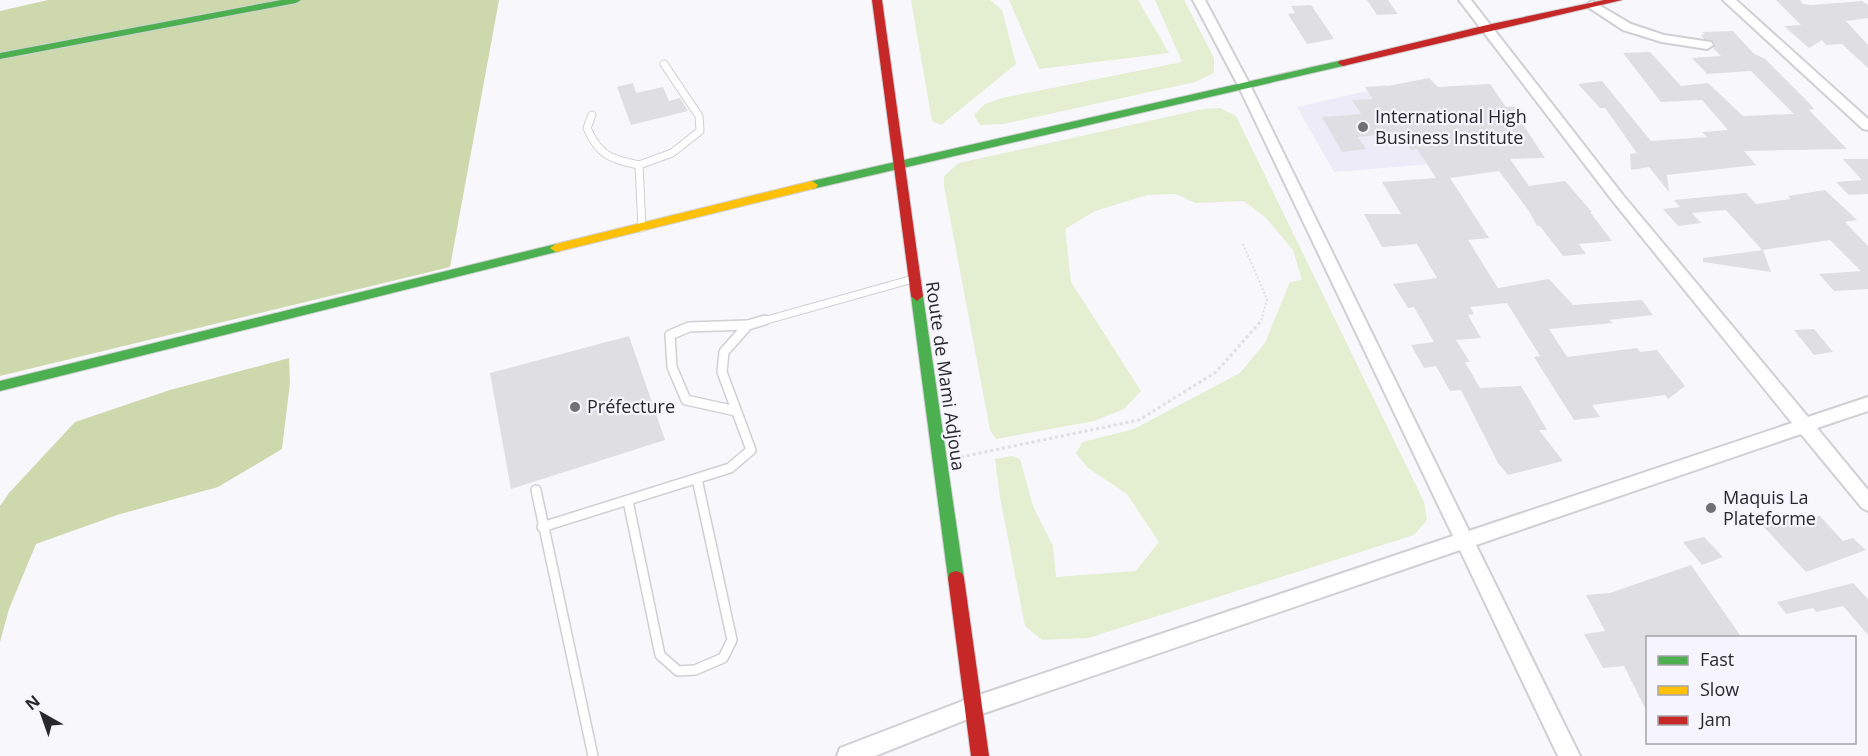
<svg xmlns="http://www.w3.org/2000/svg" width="1868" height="756" font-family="'Open Sans',sans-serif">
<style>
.built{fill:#ecebf7}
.green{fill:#e4eed0}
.forest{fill:#cdd9ad}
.building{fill:#dfdfe3}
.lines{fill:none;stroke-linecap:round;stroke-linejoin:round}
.lane-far1-casing{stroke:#d0d0d4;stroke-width:9}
.lane-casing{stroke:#d0d0d4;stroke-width:12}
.street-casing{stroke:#d0d0d4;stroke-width:4}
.fast-casing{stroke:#d0d0d4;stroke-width:2}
.slow-casing{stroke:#d0d0d4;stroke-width:2}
.jam-casing{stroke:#d0d0d4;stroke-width:2}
.path-far1{stroke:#e0e0e2;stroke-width:2;stroke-dasharray:2 2;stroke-linecap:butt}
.path{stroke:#e0e0e2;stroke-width:3;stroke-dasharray:3 3;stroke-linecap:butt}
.lane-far1{stroke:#fefeff;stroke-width:7}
.lane{stroke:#fefeff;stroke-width:9}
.street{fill:#fefeff;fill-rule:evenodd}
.fast{fill:#4caf50;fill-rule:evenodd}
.slow{fill:#ffc107;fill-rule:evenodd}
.jam{fill:#c62828;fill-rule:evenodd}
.poi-dot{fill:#717075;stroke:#f6f5fe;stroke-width:2}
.labels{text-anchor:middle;stroke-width:4.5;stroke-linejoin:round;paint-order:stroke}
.poi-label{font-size:18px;fill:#29282c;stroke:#f6f5fe;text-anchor:start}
.street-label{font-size:18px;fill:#29282c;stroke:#f6f5fe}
</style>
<rect width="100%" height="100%" fill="#f7f7fc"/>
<polygon class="built" points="1387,85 1442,163 1334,172 1297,107 1367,91 1365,87"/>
<g class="green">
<polygon points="911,0 990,0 1002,10 1016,64 941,125 932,121"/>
<polygon points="1009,0 1138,0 1169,53 1039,69"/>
<polygon points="1155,0 1184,0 1214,58 1214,73 1195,82 1003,124 980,125 974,115 985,104 1002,98 1182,62"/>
<polygon points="1220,108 1236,116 1424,502 1427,520 1414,535 1088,638 1042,640 1025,626 1000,497 995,459 1012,456 1020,459 1033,506 1053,546 1056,577 1136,571 1159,542 1127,494 1088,468 1076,453 1083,442 1134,429 1240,373 1265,343 1290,282 1302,280 1293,250 1266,218 1244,201 1195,203 1176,194 1147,195 1095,211 1065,229 1071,282 1141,391 1124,409 1094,421 996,439 990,430 944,186 944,176 959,163 1203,109"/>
</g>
<g class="forest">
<polygon points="48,0 499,0 450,267 0,376 0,11"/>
<polygon points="289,358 290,383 282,449 218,487 117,515 36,544 9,609 0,642 0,506 9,493 75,422 170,390"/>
</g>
<g class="building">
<polygon points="1367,0 1388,0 1398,14 1377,15"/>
<polygon points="1776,0 1800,0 1803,4 1812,5 1862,1 1868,5 1868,18 1846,21 1868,45 1868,68 1842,44 1826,45 1822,40 1809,48 1784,26 1801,25"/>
<polygon points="1311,5 1334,39 1307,44 1288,14 1295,13 1291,6"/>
<polygon points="1733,31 1753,53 1765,59 1811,105 1814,109 1809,110 1847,149 1744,151 1756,165 1667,175 1669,192 1649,167 1631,170 1630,154 1637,153 1605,108 1600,108 1578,84 1602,81 1651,141 1707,137 1702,132 1728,130 1702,100 1661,102 1623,53 1650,52 1681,86 1708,83 1743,116 1794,114 1751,71 1707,74 1692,58 1721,56 1713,48 1715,45 1713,41 1704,39 1701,35 1705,34 1702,32"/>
<polygon points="1429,78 1438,87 1490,84 1506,107 1514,106 1524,119 1520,120 1545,158 1510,159 1529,186 1565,181 1592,212 1590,212 1612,241 1579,244 1586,254 1563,256 1540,226 1537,226 1529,211 1499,171 1450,178 1489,238 1468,240 1498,288 1549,279 1573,305 1642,300 1653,315 1609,320 1613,323 1549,329 1567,357 1637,348 1640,352 1657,350 1685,386 1668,399 1665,395 1592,405 1600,417 1574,420 1534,357 1540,356 1507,303 1470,307 1474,314 1468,315 1481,338 1456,340 1470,362 1465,362 1480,388 1521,386 1547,430 1539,430 1563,461 1508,475 1498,463 1461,390 1450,391 1436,366 1424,368 1411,345 1434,342 1414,307 1408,308 1393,284 1437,278 1417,244 1382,247 1364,214 1401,214 1382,182 1436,178 1417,149 1411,150 1400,133 1358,137 1366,149 1342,152 1322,117 1361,114 1352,100 1373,99 1365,87 1388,86"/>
<polygon points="633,83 636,93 663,87 669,101 680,98 688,111 631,125 617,87"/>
<polygon points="1843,159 1868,159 1868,194 1849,195 1836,182 1862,180"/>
<polygon points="1825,190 1857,220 1845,222 1868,246 1868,289 1834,291 1819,274 1861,271 1830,240 1762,250 1726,210 1692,213 1701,223 1678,226 1663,209 1680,207 1674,200 1746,193 1756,204 1791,199 1788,196"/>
<polygon points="1763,250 1771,272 1703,262 1703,258"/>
<polygon points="1814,329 1833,352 1814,355 1794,330"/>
<polygon points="629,336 665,440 511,489 490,373"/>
<polygon points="1793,514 1800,521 1820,516 1843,541 1853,538 1866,550 1806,572 1760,523"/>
<polygon points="1704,537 1723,557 1702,565 1683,542"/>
<polygon points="1691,565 1742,638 1647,638 1647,712 1624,666 1603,668 1584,634 1605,631 1586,595 1610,593"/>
<polygon points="1853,583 1868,599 1868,635 1843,606 1816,612 1813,608 1786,614 1777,602"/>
</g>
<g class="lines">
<g class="lane-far1-casing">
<g id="lane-far1">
<path d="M592,115L587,128C599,156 611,159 639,165"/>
<polyline points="642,228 639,165 672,153 700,131 699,116 664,64"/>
<polyline points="760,322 913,279"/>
</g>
</g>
<g class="lane-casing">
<g id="lane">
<polyline points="736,411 686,400 672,367 670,335 689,327 748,325"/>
<polyline points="536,490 593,756"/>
<polyline points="628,501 660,655 678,671 695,670 723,658 732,640 697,479"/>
<polyline points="542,527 730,468 751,450 722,372 724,352 748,325 765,320"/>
</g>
</g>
<g class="street-casing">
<g id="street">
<polygon points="1193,0 1205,0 1251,87 1469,531 1792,423 1612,200 1459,0 1471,0 1622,194 1808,417 1868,397 1868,411 1817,428 1868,490 1868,511 1862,508 1801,434 1476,545 1580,756 1558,756 1460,550 973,717 875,756 837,756 840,748 973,697 1453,536 1239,87"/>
<polygon points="1723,0 1736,0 1868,119 1868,130 1863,129"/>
<polygon points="1592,1 1631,24 1664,35 1711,42 1713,45 1707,49 1662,42 1623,30 1588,7 1586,5"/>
</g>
</g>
<g class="fast-casing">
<g id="fast">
<polygon points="281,0 301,0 296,3 0,59 0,53"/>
<polygon points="1343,60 1348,63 1347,65 812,189 806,185 812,181"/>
<polygon points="556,244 562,248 560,251 0,391 0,381"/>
<polygon points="917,291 923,296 964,578 962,583 956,585 950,583 948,578 911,296"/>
</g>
</g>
<g class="slow-casing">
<polygon id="slow" points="812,181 818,185 816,188 556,252 550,248 556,244"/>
</g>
<g class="jam-casing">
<g id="jam">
<polygon points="872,0 882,0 923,296 917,301 911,296"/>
<polygon points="1604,0 1622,0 1343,66 1338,63 1339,61 1487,25"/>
<polygon points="956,571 962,573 964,578 989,756 971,756 948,578 950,573"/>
</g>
</g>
<polyline class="path-far1" points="1243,244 1267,299 1261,322"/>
<polyline class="path" points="961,457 1139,420 1216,372 1262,320"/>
<use href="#lane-far1" class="lane-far1"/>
<use href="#lane" class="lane"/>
<use href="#street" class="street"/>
<use href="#fast" class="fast"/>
<use href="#slow" class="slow"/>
<use href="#jam" class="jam"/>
</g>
<g class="poi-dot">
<circle cx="1363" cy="127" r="6"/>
<circle cx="575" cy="407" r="6"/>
<circle cx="1711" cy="508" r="6"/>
</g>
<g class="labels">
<g class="poi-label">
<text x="1375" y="123">International High<tspan x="1375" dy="21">Business Institute</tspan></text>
<text x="587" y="413">Préfecture</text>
<text x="1723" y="504">Maquis La<tspan x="1723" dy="21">Plateforme</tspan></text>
</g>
<g class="street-label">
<text transform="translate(945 376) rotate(82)" y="6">Route de Mami Adjoua</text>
</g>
</g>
<rect x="1646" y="636" width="210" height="108" fill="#f6f5fe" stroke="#a4a3aa" stroke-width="1.5"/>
<rect x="1658" y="656" width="30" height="9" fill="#4caf50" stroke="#a4a3aa" stroke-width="1.5"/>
<text x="1700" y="666" font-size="18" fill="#29282c">Fast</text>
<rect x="1658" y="686" width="30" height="9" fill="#ffc107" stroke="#a4a3aa" stroke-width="1.5"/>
<text x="1700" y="696" font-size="18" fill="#29282c">Slow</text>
<rect x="1658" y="716" width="30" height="9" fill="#c62828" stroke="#a4a3aa" stroke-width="1.5"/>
<text x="1700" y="726" font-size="18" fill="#29282c">Jam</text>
<g transform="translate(42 714) rotate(320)" stroke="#f6f5fe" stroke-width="4.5" paint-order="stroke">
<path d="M0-4.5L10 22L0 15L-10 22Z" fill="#29282c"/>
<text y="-9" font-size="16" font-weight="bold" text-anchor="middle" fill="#29282c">N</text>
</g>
</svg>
